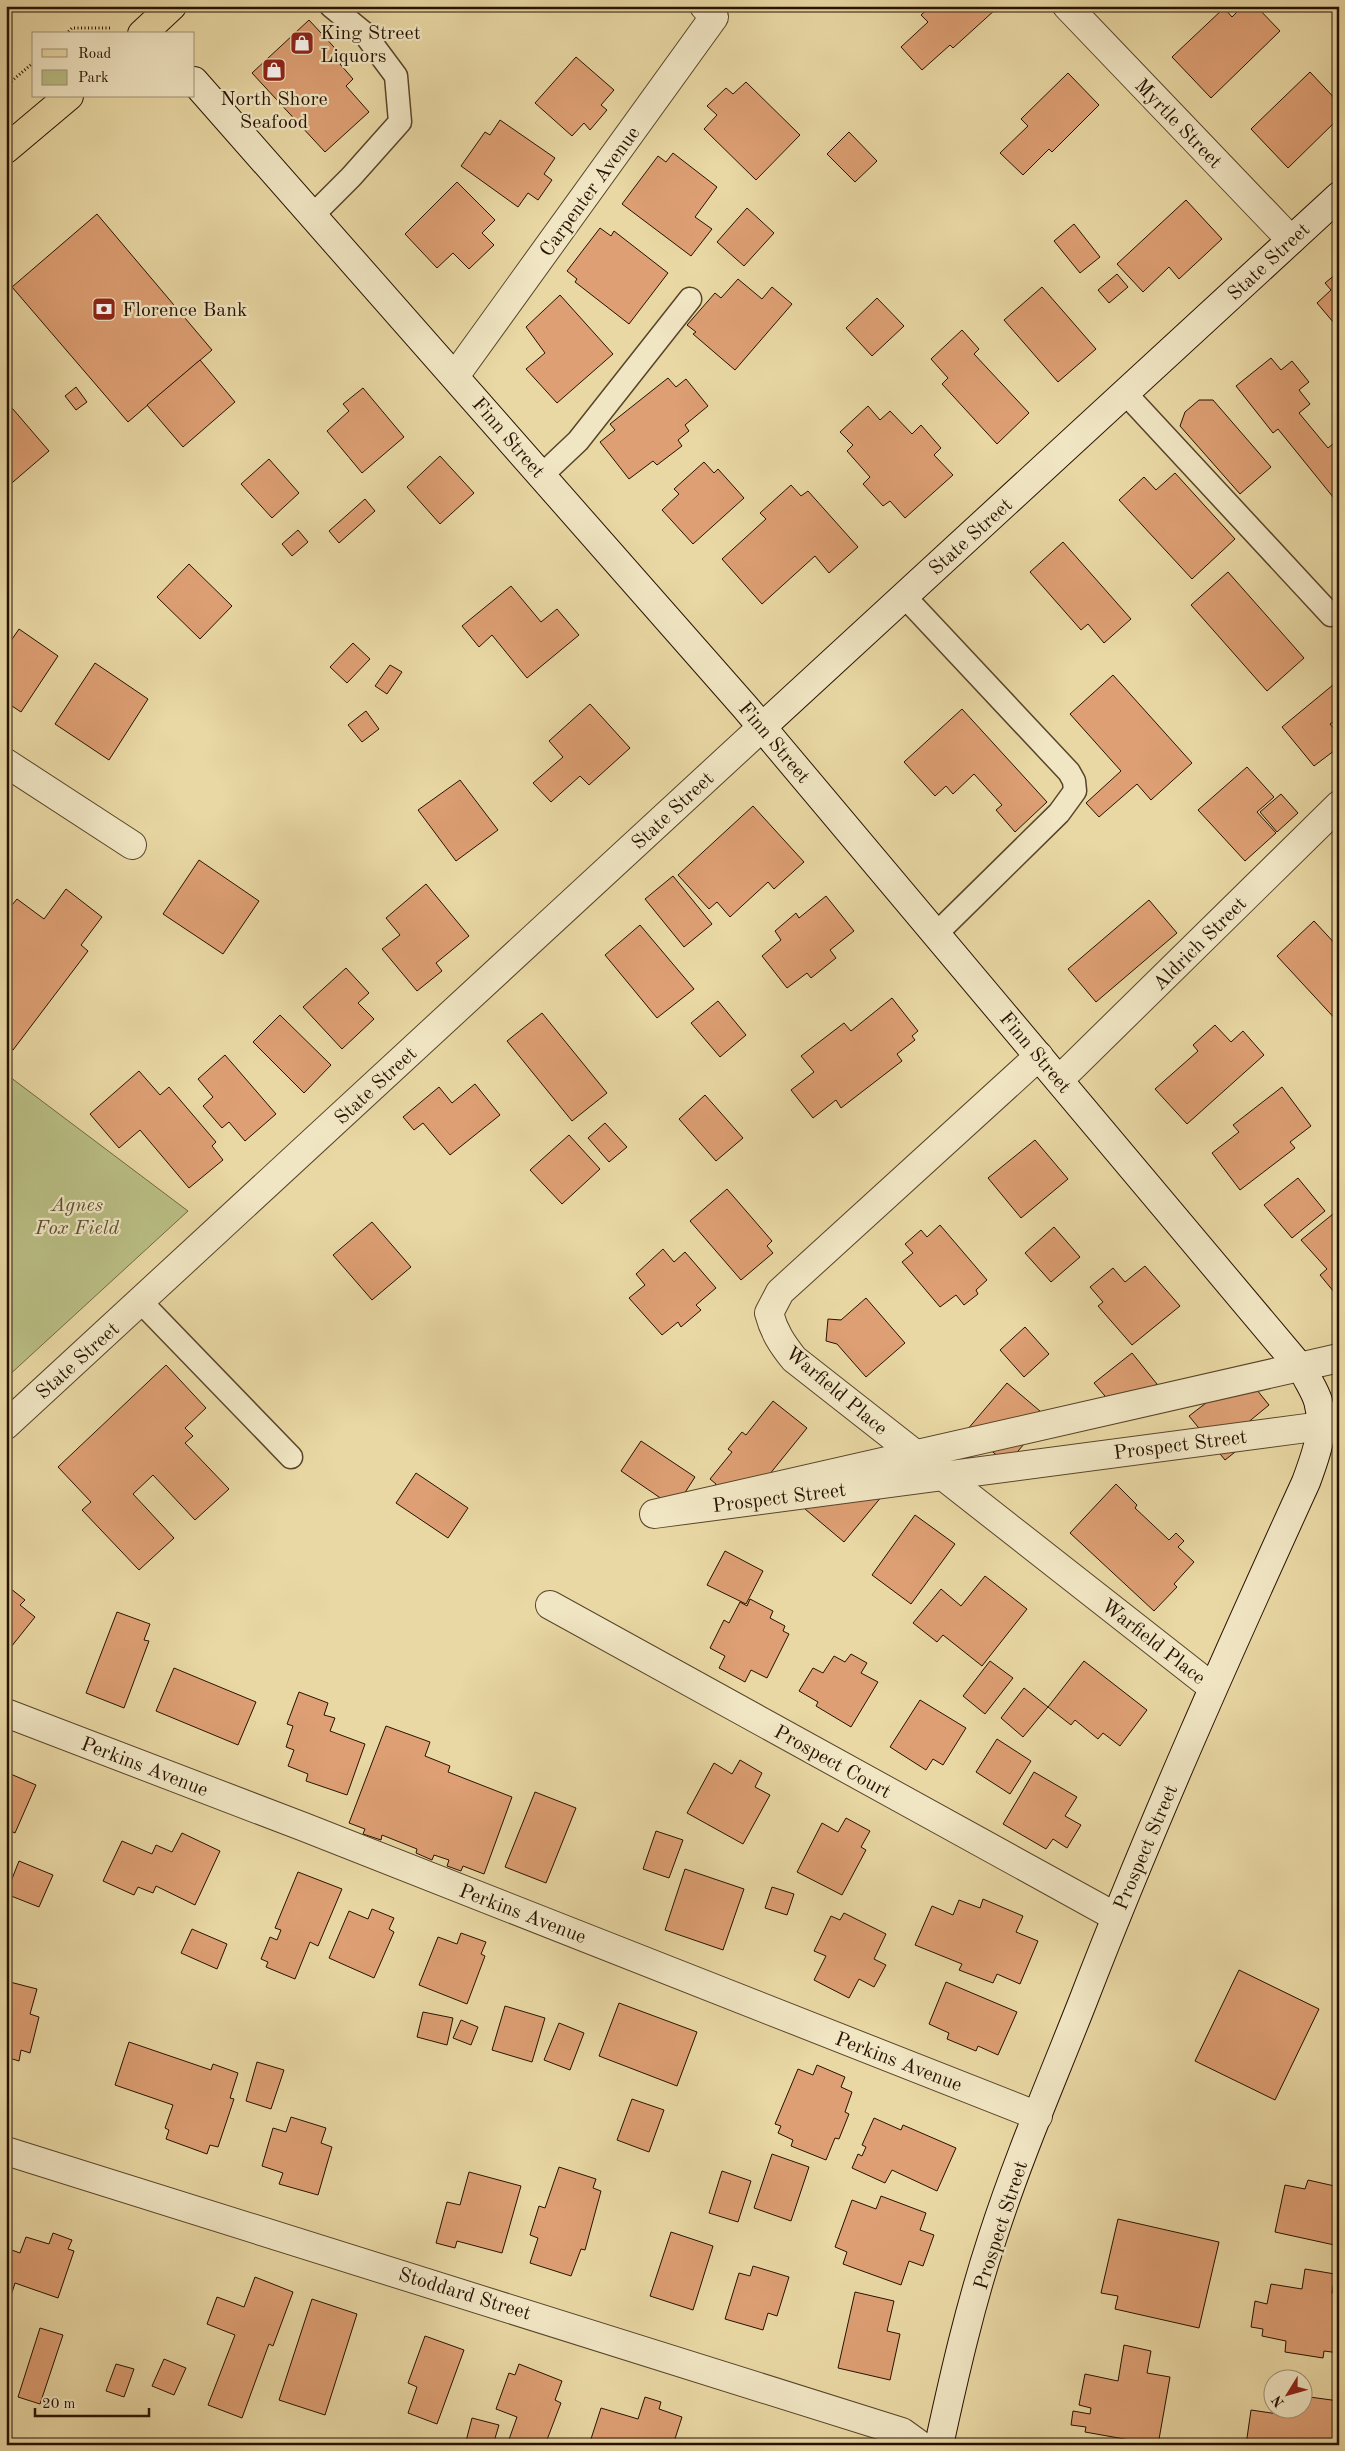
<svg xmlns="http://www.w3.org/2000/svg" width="1345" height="2451" font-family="'Old Standard TT',serif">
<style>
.green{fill:#b9be84;stroke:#706842}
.building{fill:#dd9f73;stroke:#271200}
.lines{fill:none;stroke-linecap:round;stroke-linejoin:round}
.lane-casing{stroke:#584429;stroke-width:25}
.street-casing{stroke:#584429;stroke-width:30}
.secondary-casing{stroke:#271200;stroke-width:30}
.primary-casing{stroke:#271200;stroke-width:30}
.path{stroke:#271200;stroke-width:3;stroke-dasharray:1 2.5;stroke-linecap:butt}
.lane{stroke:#f1e6c4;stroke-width:22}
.street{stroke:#f1e6c4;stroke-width:28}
.secondary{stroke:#f1e6c4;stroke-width:28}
.primary{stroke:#e9d8a4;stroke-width:28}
.labels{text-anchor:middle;stroke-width:4.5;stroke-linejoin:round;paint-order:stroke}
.poi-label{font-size:20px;fill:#271200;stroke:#f1e6c4;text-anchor:start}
.street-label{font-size:20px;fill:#271200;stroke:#f1e6c4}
.park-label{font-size:20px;font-style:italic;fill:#5a4e2e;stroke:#f1e6c4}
</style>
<rect width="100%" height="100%" fill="#e9d8a4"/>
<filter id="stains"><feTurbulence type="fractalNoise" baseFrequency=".004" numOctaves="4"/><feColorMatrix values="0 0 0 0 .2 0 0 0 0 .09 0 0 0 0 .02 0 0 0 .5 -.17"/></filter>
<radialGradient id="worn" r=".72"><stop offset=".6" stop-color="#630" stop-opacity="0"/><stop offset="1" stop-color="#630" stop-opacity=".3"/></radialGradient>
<polygon class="green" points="6,1074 188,1211 6,1378"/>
<g class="building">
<polygon points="931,6 993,6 996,9 953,48 950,45 922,70 901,47 928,22 921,15"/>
<polygon points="1243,6 1256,6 1280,31 1211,98 1172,57 1224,8 1232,17"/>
<polygon points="309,20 345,59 340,64 353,79 346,86 369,112 325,152 252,73"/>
<polygon points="576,57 614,90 601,105 607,110 590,130 584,123 572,136 535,103"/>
<polygon points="1310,72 1339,103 1339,118 1288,168 1251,129"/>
<polygon points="1068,73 1099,105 1052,152 1049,149 1023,175 1000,153 1028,126 1021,119"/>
<polygon points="746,82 800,135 756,180 704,129 717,115 707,106 726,88 733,94"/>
<polygon points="500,120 555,158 544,174 552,180 538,200 528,193 518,207 461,166 485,132 490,135"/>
<polygon points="849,132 877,161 855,182 827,154"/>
<polygon points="673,153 717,187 695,217 712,229 691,256 622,204 658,156 666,162"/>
<polygon points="457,182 495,220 482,233 494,245 469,269 453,253 437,268 405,234"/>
<polygon points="1186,200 1222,239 1179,279 1169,267 1143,292 1117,264"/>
<polygon points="747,208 774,233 744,266 717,242"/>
<polygon points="97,214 212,350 128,422 12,287"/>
<polygon points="1074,224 1100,257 1080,273 1054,241"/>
<polygon points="600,228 611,236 614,231 668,273 629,324 575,282 577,279 567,271"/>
<polygon points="1117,274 1128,287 1109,303 1098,290"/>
<polygon points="1336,274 1339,278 1339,329 1317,303 1331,290 1325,283"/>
<polygon points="738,279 762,299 772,287 792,304 735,370 693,334 696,332 687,325 715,293 721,298"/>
<polygon points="1042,287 1096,349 1058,382 1004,320"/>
<polygon points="560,295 613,354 557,403 526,369 545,353 526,327"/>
<polygon points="877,298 904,326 872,356 846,328"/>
<polygon points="962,330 979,349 974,354 1029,413 997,444 942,384 948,378 931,359"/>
<polygon points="1271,358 1281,370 1292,361 1309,382 1299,390 1310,404 1299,413 1328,448 1339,439 1339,492 1333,497 1278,429 1273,433 1236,386"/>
<polygon points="200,360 235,402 183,447 147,405"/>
<polygon points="668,378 676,387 686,379 708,406 685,425 689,431 678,440 682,446 657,465 653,461 629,479 600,442 615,430 610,424"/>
<polygon points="76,387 87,402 76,410 65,396"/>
<polygon points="363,388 404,437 362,473 327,431 349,411 343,404"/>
<polygon points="1199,400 1213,400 1271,467 1240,494 1180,426 1185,412"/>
<polygon points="6,401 49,451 6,488"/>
<polygon points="868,406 880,420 890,411 912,434 921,425 941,448 934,455 953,475 905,518 890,501 883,506 863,484 870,477 847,451 853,445 840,432"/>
<polygon points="440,456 474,493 440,524 407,487"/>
<polygon points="269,459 299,493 272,518 241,484"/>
<polygon points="704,462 714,473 718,469 744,498 693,544 662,510 679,494 674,489"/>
<polygon points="1175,473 1235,539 1192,579 1119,500 1144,477 1156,490"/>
<polygon points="791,485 801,496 808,491 858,547 829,573 815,556 762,604 722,559 766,519 760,513"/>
<polygon points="365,499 375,511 339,543 329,531"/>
<polygon points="298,530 308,542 292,556 282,544"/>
<polygon points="1063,542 1131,619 1104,643 1088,624 1081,630 1030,572"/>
<polygon points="189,564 232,606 200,639 157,597"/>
<polygon points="1228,572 1304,658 1267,691 1191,605"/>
<polygon points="511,586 541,622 557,609 579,635 527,678 492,635 479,647 462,626"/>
<polygon points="19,629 58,656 21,712 6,702 6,648"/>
<polygon points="353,643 370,659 347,683 330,667"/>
<polygon points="95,663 148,699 109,760 55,724"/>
<polygon points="390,665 402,672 387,694 375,686"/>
<polygon points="1113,675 1192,763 1151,800 1137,784 1099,817 1086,803 1121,771 1070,714"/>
<polygon points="1339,680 1339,718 1330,724 1339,735 1339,747 1314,766 1282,727"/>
<polygon points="590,704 630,748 589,785 580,776 551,802 533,783 563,757 549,741"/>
<polygon points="962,709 1047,802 1015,832 996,810 1002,805 974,774 953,794 946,786 935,796 904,762"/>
<polygon points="366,711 379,729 362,742 348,725"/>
<polygon points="1247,767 1274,797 1257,812 1276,833 1245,861 1198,810"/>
<polygon points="460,780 498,830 456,861 418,810"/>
<polygon points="1281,794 1298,813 1277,832 1260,812"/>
<polygon points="753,806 804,862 774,889 768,882 730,917 717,902 709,909 678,875"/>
<polygon points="199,860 259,901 223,954 163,914"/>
<polygon points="673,876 712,924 684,947 645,899"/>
<polygon points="426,884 469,936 436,963 442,971 417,991 382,949 400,935 386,918"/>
<polygon points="66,889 102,917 81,945 88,951 13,1050 6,1045 6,912 17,899 44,919"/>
<polygon points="826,896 854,931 830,950 836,958 811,978 807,973 787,988 762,956 781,940 775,931 796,913 799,918"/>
<polygon points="1149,900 1177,933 1096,1002 1068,969"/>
<polygon points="1314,921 1339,948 1339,1023 1277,956"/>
<polygon points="640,925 694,989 657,1018 605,955"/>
<polygon points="346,968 369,993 358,1003 374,1019 342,1049 303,1007"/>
<polygon points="892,998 918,1031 912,1036 915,1040 897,1054 902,1061 841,1108 836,1100 813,1118 791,1090 814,1072 801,1056 844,1023 851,1031"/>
<polygon points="718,1001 746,1035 720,1057 691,1023"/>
<polygon points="542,1013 607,1093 572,1121 507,1041"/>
<polygon points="280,1015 331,1065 304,1093 253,1042"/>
<polygon points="1215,1025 1231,1042 1243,1031 1264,1055 1187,1124 1155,1089 1198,1051 1193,1045"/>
<polygon points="225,1055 276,1114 245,1141 229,1122 222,1128 203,1106 213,1097 198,1079"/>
<polygon points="139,1071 160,1095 169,1087 216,1142 212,1146 223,1160 189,1188 140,1130 119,1148 90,1114"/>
<polygon points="475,1084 500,1115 450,1155 423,1123 414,1130 403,1117 439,1087 452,1103"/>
<polygon points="1282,1087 1311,1126 1290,1142 1295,1148 1240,1190 1212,1153 1239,1132 1233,1125"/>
<polygon points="705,1095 743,1138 716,1161 679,1119"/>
<polygon points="605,1123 627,1147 609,1162 588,1138"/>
<polygon points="569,1135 600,1169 562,1204 530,1170"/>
<polygon points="1035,1140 1068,1179 1021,1218 988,1178"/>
<polygon points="1298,1178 1325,1211 1292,1238 1264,1205"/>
<polygon points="727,1189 772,1241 767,1246 773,1253 741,1280 690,1221"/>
<polygon points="1333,1214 1339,1220 1339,1298 1320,1275 1327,1269 1301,1240"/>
<polygon points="372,1222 411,1267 372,1300 333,1255"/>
<polygon points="940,1225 987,1280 976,1290 978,1294 964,1305 956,1295 940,1307 902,1262 913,1253 905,1244 921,1230 927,1237"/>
<polygon points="1054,1227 1080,1257 1051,1282 1025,1253"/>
<polygon points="663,1249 674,1262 685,1252 716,1288 696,1305 701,1310 681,1327 678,1322 662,1335 629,1298 645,1285 636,1274"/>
<polygon points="1145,1266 1180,1306 1132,1345 1098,1306 1103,1302 1090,1287 1113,1268 1125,1282"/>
<polygon points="866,1298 905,1343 866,1377 837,1344 826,1341 828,1319 841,1320"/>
<polygon points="1025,1327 1049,1354 1024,1377 1000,1350"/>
<polygon points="1132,1353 1157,1384 1120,1414 1094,1383"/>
<polygon points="166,1365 206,1408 185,1428 193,1436 185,1443 229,1489 195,1520 153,1475 133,1494 174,1538 139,1570 82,1510 91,1502 58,1467"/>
<polygon points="1244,1374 1269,1405 1240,1429 1249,1441 1225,1460 1189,1416"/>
<polygon points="1007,1383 1047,1417 1007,1464 967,1430"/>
<polygon points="773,1401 807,1428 735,1517 708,1495 716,1484 710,1479 732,1452 728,1449 742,1432 746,1435"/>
<polygon points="641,1441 695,1477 675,1508 621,1471"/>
<polygon points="847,1458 887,1490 844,1542 805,1509"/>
<polygon points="416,1473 468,1508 448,1538 396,1503"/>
<polygon points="1116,1484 1137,1505 1135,1508 1169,1540 1176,1533 1184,1541 1178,1547 1194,1562 1174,1584 1177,1587 1154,1611 1070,1533"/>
<polygon points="915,1515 955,1544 911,1604 872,1575"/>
<polygon points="725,1551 763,1571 746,1604 707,1585"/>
<polygon points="985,1576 1027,1609 982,1666 943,1635 937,1642 913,1623 941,1589 961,1606"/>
<polygon points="6,1585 25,1600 20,1605 35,1617 11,1647 6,1644"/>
<polygon points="750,1599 773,1611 770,1618 785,1626 783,1631 789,1634 767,1678 751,1670 745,1682 719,1668 725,1656 710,1648 724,1620 729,1623 740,1602 747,1606"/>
<polygon points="117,1612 150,1624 144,1640 149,1641 124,1708 86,1693"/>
<polygon points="851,1654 867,1663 861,1673 878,1682 851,1727 816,1706 818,1702 799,1691 813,1668 823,1673 834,1656 845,1662"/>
<polygon points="990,1661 1013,1678 985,1714 963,1696"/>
<polygon points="1084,1661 1147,1710 1120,1746 1103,1733 1098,1739 1075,1720 1071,1725 1048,1707"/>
<polygon points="174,1668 256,1702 238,1745 156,1711"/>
<polygon points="1024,1688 1048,1707 1023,1737 1001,1718"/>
<polygon points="299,1692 328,1703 324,1715 335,1718 330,1731 365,1744 347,1795 306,1781 308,1774 288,1766 294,1750 286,1747 293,1726 287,1724"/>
<polygon points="920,1700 966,1728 943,1765 933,1759 926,1770 890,1747"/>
<polygon points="386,1726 430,1742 425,1756 450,1766 448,1772 512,1797 484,1874 463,1866 461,1871 447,1866 449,1860 434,1855 432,1860 416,1853 417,1849 382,1835 381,1840 363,1834 365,1829 349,1823"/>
<polygon points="997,1739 1031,1761 1010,1794 976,1772"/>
<polygon points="740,1760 762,1773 755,1787 770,1795 743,1844 687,1813 714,1763 732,1774"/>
<polygon points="6,1772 36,1785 15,1833 6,1829"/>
<polygon points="1034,1772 1077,1797 1065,1816 1081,1825 1067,1848 1053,1839 1046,1849 1003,1824"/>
<polygon points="535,1792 576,1808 546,1883 505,1867"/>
<polygon points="846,1818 870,1831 861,1847 866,1850 842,1895 797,1872 822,1823 838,1832"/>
<polygon points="656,1831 683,1840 669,1878 643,1869"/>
<polygon points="182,1833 220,1851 195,1905 156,1886 153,1893 138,1887 134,1895 103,1881 122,1841 152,1854 156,1845 172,1852"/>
<polygon points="19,1861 53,1875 39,1907 6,1894"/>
<polygon points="685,1869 744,1889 723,1950 665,1930"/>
<polygon points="298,1872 342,1889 318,1946 310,1942 295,1979 266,1967 268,1962 261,1959 270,1937 277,1940 281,1930 275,1928"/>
<polygon points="772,1887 794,1894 787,1915 765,1908"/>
<polygon points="983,1899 1023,1916 1016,1932 1038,1941 1020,1984 997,1974 993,1983 959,1970 962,1964 915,1945 932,1906 953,1915 959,1900 980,1908"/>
<polygon points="372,1909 394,1918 389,1929 394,1932 374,1978 329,1958 349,1911 368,1919"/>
<polygon points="844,1913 886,1934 874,1959 886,1965 874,1987 859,1979 849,1998 814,1980 826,1956 814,1951 831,1916 840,1920"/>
<polygon points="192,1929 227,1944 217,1969 181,1953"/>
<polygon points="461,1933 486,1942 481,1954 485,1956 467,2004 419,1985 438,1937 457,1944"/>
<polygon points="1239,1970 1319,2009 1275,2100 1195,2061"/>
<polygon points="6,1981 37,1989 30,2014 39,2017 30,2053 21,2050 19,2061 6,2057"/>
<polygon points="946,1982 1017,2012 998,2055 978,2046 976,2051 947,2039 949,2033 929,2024"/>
<polygon points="619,2003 697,2032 677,2086 599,2056"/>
<polygon points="505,2006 545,2018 532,2062 492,2050"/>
<polygon points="423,2012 453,2018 447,2045 417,2037"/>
<polygon points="461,2020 478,2027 471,2045 453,2038"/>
<polygon points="559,2023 584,2033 570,2070 544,2060"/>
<polygon points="129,2042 211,2070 213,2064 238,2073 230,2098 234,2099 218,2147 210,2145 207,2154 166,2139 169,2130 165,2128 173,2105 115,2085"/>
<polygon points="257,2062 284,2070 271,2109 246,2101"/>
<polygon points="817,2065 845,2077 841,2087 852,2092 845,2112 849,2114 839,2139 835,2138 826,2160 791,2146 793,2140 778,2133 781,2126 775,2124 798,2069 813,2075"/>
<polygon points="632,2099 664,2110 649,2152 617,2140"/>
<polygon points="291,2117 326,2128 321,2143 332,2147 318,2195 279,2184 283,2173 262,2166 273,2128 286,2132"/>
<polygon points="874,2118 901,2130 903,2125 956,2148 937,2191 892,2170 885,2183 852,2168 858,2154 862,2156 866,2147 862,2145"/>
<polygon points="772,2154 809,2167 791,2221 754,2208"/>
<polygon points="559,2167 596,2179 593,2188 601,2191 585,2250 581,2249 571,2276 530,2263 538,2238 530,2235 539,2206 545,2208"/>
<polygon points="722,2171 751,2181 738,2222 709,2213"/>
<polygon points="469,2172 521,2186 502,2253 457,2241 455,2248 436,2243 447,2202 460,2205"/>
<polygon points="1308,2180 1339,2187 1339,2246 1275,2232 1285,2185 1305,2189"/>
<polygon points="881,2196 926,2213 920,2230 934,2235 923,2266 909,2261 901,2285 843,2264 847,2252 835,2247 852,2200 876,2209"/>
<polygon points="1118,2219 1219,2242 1199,2328 1115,2309 1118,2296 1101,2293"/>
<polygon points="671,2232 713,2246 693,2310 650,2296"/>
<polygon points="53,2233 72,2240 68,2249 74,2251 58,2298 15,2283 6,2311 6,2248 20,2253 26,2237 49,2244"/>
<polygon points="753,2266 789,2277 777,2316 768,2313 763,2330 725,2319 739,2273 750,2276"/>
<polygon points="1305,2269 1335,2274 1332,2293 1339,2294 1339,2353 1324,2351 1323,2358 1285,2352 1286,2341 1262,2336 1263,2329 1251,2327 1255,2301 1267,2304 1271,2284 1302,2289"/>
<polygon points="255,2277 293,2292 273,2346 269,2344 242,2418 208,2405 235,2335 207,2324 217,2297 244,2307"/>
<polygon points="855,2292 894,2301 887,2331 900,2334 890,2380 838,2368"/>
<polygon points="312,2299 357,2314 325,2415 279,2400"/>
<polygon points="40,2328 63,2335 40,2404 18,2397"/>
<polygon points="425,2336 464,2350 437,2424 408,2413 417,2387 408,2383"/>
<polygon points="1124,2345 1151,2351 1147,2373 1170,2377 1158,2445 1085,2432 1086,2427 1071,2425 1073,2411 1090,2414 1091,2408 1079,2405 1085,2374 1118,2381"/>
<polygon points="164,2359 186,2368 174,2395 152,2386"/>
<polygon points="116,2364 134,2369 124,2397 106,2391"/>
<polygon points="519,2364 562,2381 555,2400 561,2403 545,2445 507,2445 517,2417 496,2409 509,2373 515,2375"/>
<polygon points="1302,2396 1339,2401 1333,2445 1246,2445 1251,2410 1278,2414 1279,2408 1302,2408"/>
<polygon points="645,2397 661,2402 659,2409 682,2417 673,2445 598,2445 590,2442 601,2408 638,2419"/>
<polygon points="472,2418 499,2425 493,2445 465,2445"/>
</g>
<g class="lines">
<g class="lane-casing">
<g id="lane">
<polyline points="312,216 351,177 400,122 396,76 364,33 331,6"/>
<polyline points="1126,394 1331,615"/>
<polyline points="542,475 578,441 690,299"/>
<polyline points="904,596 1069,772 1074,781 1075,791 1059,813 936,934"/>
<polyline points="141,1302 291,1457"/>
</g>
</g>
<g class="street-casing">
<g id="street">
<polyline points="1067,6 1291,240"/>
<polyline points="455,376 714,17 704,6"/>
<polyline points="6,763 132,845"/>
<path d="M1039,1056L780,1292L769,1313C774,1332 782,1344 794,1359L1212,1687"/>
<polyline points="1059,1080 1339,805"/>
<polyline points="6,1425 761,728"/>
<polyline points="1322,1426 654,1514 1339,1358"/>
<polyline points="550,1605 1116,1917"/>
<polyline points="6,1713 304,1827 1038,2116"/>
<polyline points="6,2151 902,2432 920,2445"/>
</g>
</g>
<g class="secondary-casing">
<g id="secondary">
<path d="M194,81L745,707L1304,1372C1308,1381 1315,1391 1318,1401C1326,1429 1316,1455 1306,1482C1228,1653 1151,1825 1083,2001C1052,2080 1018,2158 992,2239C970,2306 954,2376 939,2445"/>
<polyline points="761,728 1339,196"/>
</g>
</g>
<g class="primary-casing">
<g id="primary">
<polyline points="142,34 172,6"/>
<polyline points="6,149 69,96"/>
</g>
</g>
<g class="path">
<polyline points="66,34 72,28 110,28"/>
<polyline points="6,86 34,62"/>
</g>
<use href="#lane" class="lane"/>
<use href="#street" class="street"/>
<use href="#secondary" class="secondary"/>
<use href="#primary" class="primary"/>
</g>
<defs>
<g id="shop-square" transform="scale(1.25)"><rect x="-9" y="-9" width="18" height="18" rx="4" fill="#8f2418" stroke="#f1e6c4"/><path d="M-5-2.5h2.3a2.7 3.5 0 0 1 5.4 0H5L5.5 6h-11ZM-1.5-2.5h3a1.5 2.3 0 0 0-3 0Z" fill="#fff"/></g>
<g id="bank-square" transform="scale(1.25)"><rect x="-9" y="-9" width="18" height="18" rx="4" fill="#8f2418" stroke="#f1e6c4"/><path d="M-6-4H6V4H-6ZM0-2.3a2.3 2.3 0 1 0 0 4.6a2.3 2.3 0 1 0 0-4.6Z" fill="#fff"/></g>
</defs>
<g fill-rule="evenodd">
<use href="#shop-square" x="302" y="43"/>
<use href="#shop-square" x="274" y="70"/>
<use href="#bank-square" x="104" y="309"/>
</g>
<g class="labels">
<g class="poi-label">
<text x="320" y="39">King Street<tspan x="320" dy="23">Liquors</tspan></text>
<text x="274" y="105" text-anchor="middle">North Shore<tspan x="274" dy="23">Seafood</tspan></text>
<text x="122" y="316">Florence Bank</text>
</g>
<g class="street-label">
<text transform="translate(1179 123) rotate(46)" y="7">Myrtle Street</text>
<text transform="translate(589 191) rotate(-54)" y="7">Carpenter Avenue</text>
<text transform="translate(1268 261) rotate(-43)" y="7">State Street</text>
<text transform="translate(509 437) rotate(49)" y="7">Finn Street</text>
<text transform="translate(970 536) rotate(-42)" y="7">State Street</text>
<text transform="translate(775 742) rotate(50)" y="7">Finn Street</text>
<text transform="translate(672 810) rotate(-43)" y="7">State Street</text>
<text transform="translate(1199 943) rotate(-45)" y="7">Aldrich Street</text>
<text transform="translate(1036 1052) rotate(50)" y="7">Finn Street</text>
<text transform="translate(375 1085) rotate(-43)" y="7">State Street</text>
<text transform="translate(77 1360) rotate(-42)" y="7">State Street</text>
<text transform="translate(837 1390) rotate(40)" y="7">Warfield Place</text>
<text transform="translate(1180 1444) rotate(-7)" y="7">Prospect Street</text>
<text transform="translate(779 1497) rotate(-7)" y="7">Prospect Street</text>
<text transform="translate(1154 1641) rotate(38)" y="7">Warfield Place</text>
<text transform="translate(833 1761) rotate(29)" y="7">Prospect Court</text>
<text transform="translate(145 1766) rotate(21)" y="7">Perkins Avenue</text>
<text transform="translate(1145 1847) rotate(-67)" y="7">Prospect Street</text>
<text transform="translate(523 1913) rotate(21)" y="7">Perkins Avenue</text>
<text transform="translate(899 2061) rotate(21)" y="7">Perkins Avenue</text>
<text transform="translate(1000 2225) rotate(-72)" y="7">Prospect Street</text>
<text transform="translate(465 2293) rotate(17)" y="7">Stoddard Street</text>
</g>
<g class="park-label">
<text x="77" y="1211">Agnes<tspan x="77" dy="23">Fox Field</tspan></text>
</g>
</g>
<rect width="1345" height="2451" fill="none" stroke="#e9d8a4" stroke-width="25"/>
<rect x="8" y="8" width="1330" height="2436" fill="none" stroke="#271200" stroke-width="2.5"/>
<rect x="12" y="12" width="1320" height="2426" fill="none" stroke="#271200"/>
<rect x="32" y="32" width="162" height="65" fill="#f1e6c4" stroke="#a09176"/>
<rect x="42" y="49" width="25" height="8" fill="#e9d8a4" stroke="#a09176"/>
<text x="78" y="58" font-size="15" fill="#271200">Road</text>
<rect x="42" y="70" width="25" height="15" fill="#b9be84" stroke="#a09176"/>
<text x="78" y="82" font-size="15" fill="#271200">Park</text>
<g transform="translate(1288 2394) rotate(233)"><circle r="24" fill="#f1e6c4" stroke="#a09176"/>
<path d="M0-4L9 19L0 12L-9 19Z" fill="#8f2418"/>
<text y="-8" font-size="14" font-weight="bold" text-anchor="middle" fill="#271200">N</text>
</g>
<path d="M35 2408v8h114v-8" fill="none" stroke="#271200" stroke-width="2.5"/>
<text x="42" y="2408" font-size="15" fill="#271200" stroke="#f1e6c4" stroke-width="4" paint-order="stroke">20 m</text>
<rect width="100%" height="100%" filter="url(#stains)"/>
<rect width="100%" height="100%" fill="url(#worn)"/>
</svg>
